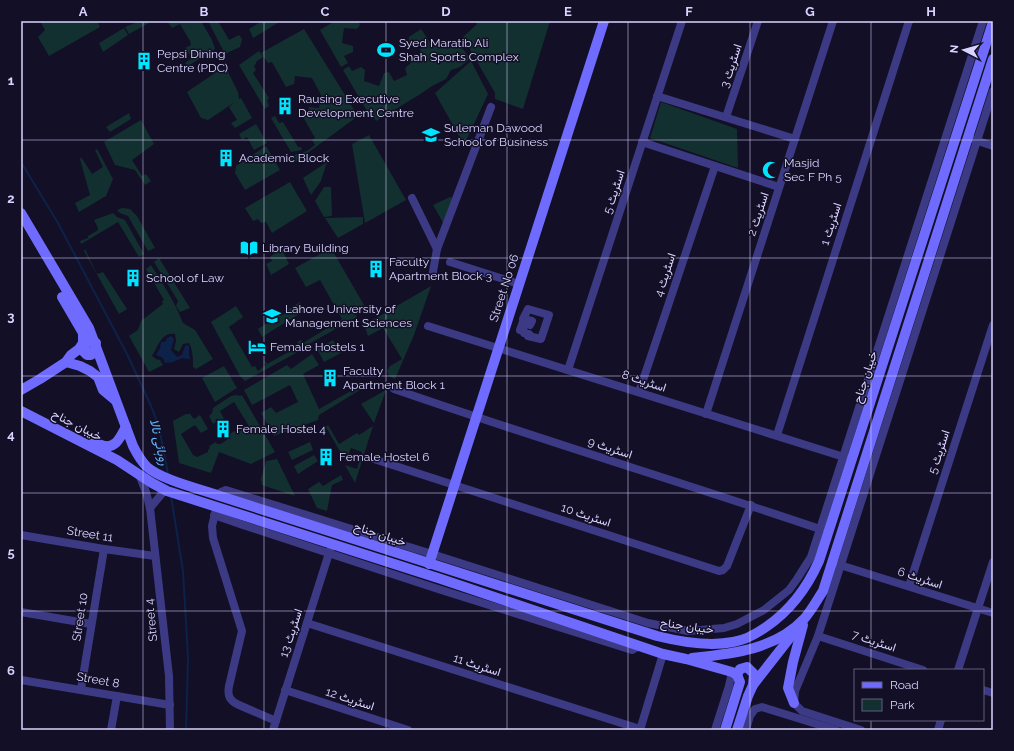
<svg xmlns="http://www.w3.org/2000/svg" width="1014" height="751" font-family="Raleway,Vazirmatn,sans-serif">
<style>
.green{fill:#12302f}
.water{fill:#0c2248}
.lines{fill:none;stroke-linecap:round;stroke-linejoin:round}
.stream{stroke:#0c2248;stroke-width:2}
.street{stroke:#3d3a85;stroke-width:8}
.secondary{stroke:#6f6bff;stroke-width:10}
.grid{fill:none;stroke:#d9d4ff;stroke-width:1;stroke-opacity:0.55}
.labels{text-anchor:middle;stroke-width:3;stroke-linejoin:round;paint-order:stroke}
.poi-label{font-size:12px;fill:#d9d4ff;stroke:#130f26;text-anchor:start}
.street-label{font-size:12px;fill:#d9d4ff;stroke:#130f26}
.water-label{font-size:13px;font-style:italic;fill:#62b6ff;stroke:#130f26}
.neatline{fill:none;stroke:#d9d4ff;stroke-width:1.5}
.grid-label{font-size:13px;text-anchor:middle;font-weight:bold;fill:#d9d4ff}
</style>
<rect width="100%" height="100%" fill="#130f26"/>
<g class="green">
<polygon points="40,21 97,21 100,27 49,56 38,37 45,30"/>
<polygon points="140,21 148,21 149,23 129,34 125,27"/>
<polygon points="167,21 201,21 212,40 215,49 188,66 185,63 192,58 185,48 191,45 190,41 180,24 172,28"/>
<polygon points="208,21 218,21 229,40 239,35 242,39 240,47 225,54"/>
<polygon points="262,21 281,21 253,38 249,29"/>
<polygon points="335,21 358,21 360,25 357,29 344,28 342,43 353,46 353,52 344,56 348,63 341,67 320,30"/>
<polygon points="475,21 550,21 523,109 495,99 495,93 463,37 477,24"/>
<polygon points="124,28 128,35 103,52 99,43"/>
<polygon points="304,29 358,116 294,163 288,157 307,151 315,145 312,140 315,138 302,115 303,111 308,113 309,107 319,108 321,95 312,78 295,76 294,84 286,87 272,62 268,63 261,53"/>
<path d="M421,29L431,44C442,41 451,43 461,46L470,59L460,67L451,70L446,79L432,86L419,95L376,121L372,115L370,116L343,70L349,66L352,71L361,67L365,70L364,81L379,86L384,73L389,72L394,81L407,75L405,68L411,63L408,60L418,62L421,46L409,44V37Z"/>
<polygon points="259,51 263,57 256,62 256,64 254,66 256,70 253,73 269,98 267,100 269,106 265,109 239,65"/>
<polygon points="471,61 488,94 464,145 435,93"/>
<polygon points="221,69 227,70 238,92 239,99 241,98 252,118 235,128 231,123 237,120 229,107 235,102 208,120 201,118 187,92"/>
<polygon points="661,102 737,129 738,168 650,138"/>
<polygon points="129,113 131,119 110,132 106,127"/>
<polygon points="275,116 279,123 283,122 298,147 301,147 302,150 291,152 271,118"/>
<polygon points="141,120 154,144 132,160 142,176 146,174 151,181 145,185 135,170 115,165 104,142"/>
<polygon points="256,124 267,143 254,150 247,137 242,140 239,134"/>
<polygon points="369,135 406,200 365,223 352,144"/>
<polygon points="266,146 280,170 245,190 235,173 236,166"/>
<polygon points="97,149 113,179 106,196 79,212 75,203 90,195 80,159 81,157 92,174 103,167 95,150"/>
<polygon points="327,162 321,181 311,195 303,178"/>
<polygon points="290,182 307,211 272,233 266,222 261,223 258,219 253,221 245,208"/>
<polygon points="324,187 331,187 332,216 324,217 315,201"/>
<polygon points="450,197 454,198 445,226 433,205"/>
<polygon points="122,208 130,209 137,216 155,248 148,251 128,216 120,213 117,210"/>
<polygon points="113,213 117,217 125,220 144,254 139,257 118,222 81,244 80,241 88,238 88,236 98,230 98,228 94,220"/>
<polygon points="363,217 363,224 338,238 325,218"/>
<polygon points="281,247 289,264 271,275 266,264 272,261 270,257 274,254 272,251"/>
<polygon points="331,248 364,305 345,317 354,312 357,317 300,349 297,342 301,340 303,343 342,319 320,280 306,287 295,268"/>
<polygon points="85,249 97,274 103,272 127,309 119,314 84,251"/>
<polygon points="159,258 190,308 180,312 176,306 178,301 154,262"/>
<path d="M151,265C163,284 175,302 183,323L195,330L213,359L196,369L193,367C193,359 193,350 189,343L183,344L179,352L174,349L176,341L175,334C161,332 158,347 152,356L156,359L160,360L163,365L149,372L129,336L138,330L141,321L163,304L162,301L164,300L146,269Z"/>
<polygon points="431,286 414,335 395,379 389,376 387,371 390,366 402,359 383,328 368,336 364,325"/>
<polygon points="300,302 304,311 262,337 258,329"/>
<polygon points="236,306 243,317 229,327 252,367 255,366 258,371 266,365 264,362 265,361 267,364 294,349 296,353 245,381 240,376 211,322"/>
<polygon points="333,340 341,353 324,362 317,349"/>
<polygon points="312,354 319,365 303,374 319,409 358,387 360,390 319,415 318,420 274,436 261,413 271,407 276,413 298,402 290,385 252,405 244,390 287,365 291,369"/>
<polygon points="224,366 237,388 215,402 202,378"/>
<polygon points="386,390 374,423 361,404"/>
<polygon points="237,395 240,396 242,395 275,452 251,464 219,452 211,473 179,463 173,421 186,414 190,414 194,419 200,415 208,429 201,433 195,425 181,434 193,455 197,457 208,452 208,450 210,448 209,446 216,442 217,444 221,444 228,439 227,436 234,431 235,432 238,430 240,431 249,426 234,402 220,411 224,419 217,423 216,422 213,424 209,416 212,413 213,408 231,396"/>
<polygon points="328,425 339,444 357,433 359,435 373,426 355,483 345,465 357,469 362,452 351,448 346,462 326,427"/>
<polygon points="310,442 313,450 292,460 288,452"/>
<polygon points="314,455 318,461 298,474 294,466"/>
<polygon points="277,459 295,496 262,485 261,479 266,461"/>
<polygon points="341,475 343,480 332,485 327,511 317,508 308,489 319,482 323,486"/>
</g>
<polygon class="water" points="171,336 174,339 171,350 177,357 182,355 185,346 187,345 189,346 189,355 190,358 189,359 182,358 173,362 165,363 163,358 156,355 160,348 161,342 165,342 167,338"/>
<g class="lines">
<g class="stream">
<polyline points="21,162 58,223 128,356 151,406 159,427 168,474"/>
<polyline points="171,496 183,571 188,658 186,730"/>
</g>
<g class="street">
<polyline points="657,96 795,139"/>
<polyline points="726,117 758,21"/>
<polyline points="972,139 993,146"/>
<polyline points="642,142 779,187"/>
<polyline points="412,198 437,249"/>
<polyline points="450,262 519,284"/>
<polyline points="432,277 437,249 491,107"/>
<polygon points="528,309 549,315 541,339 528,336 529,334 524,333 524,331 520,330 523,322 530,325 532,321 523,319"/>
<polyline points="428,326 847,458"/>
<polyline points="568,370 682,21"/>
<path d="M394,389C535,438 678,481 820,529"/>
<polyline points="639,392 715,166"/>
<polyline points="706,414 833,21"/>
<polyline points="777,435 909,21"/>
<polyline points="374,459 719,571 723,570 727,566 751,505"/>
<polyline points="139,474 146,492 150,508 169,676 170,730"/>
<polyline points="220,496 221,492 226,490 432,554 648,623 688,631 724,628 737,624 764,610 789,590 797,579 811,557 983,21"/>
<polyline points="150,508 165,490"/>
<path d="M216,510L212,526L213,538L242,631L229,686C227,696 230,701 239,705L276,721"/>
<polyline points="214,515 240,524 438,589 632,650 639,646"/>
<polyline points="21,535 104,549 155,556"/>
<polyline points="840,565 993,613"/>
<polyline points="909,586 993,325"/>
<polyline points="21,612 91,624"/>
<polyline points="307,623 640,729"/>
<polyline points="818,636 923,670"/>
<polyline points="958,670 993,562"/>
<polyline points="21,680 170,705"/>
<polyline points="81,689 104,549"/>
<polyline points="285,690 408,730"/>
<polyline points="983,690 993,693"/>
<polyline points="111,730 117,696"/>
<polyline points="273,730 330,550"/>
<polyline points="640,730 663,654"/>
<polyline points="715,730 729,686 732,672"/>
<polyline points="746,730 750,716 755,709 762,707 836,730"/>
<polyline points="861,730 802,711 794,703 795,691 818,636 993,91"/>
<polyline points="938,730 941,720"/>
</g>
<g class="secondary">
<path d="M21,213L89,328L133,446C137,454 141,461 147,467C162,480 200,489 220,496L657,636C681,642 708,647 733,642C746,640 756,634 766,627C791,610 807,588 819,561L993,22"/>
<polyline points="86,340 84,352 87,355 91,355 94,352 96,343"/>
<polyline points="66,362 80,366 90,371 98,377 103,390 115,400"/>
<polyline points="21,390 40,379 66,362 71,355 79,349 83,343 83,333 62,297"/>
<polyline points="21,411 117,460 152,483 167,491 441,579 663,654 686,659 732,672 737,675 740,682 725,730"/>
<path d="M92,442C97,443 101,445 105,446C117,448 121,435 126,427"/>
<polyline points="429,564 604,21"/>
<path d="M692,658C731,654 775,650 804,619C811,611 817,600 823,591L993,59"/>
<polyline points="737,675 740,669 747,667 754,674 753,685"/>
<polyline points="794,703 788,688 793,662 803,625"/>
<polyline points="737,730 748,696 753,685 796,630"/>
</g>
</g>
<path class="grid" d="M143,21V730M264,21V730M386,21V730M507,21V730M628,21V730M750,21V730M871,21V670M21,140H993M21,258H993M21,376H993M21,493H993M21,611H993M871,720V730"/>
<defs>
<g id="stadium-bare" transform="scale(1.38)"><path d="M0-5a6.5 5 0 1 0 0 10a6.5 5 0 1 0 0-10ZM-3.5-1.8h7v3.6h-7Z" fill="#00e5ff" stroke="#130f26" stroke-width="2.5" paint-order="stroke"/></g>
<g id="building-bare" transform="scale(1.38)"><path d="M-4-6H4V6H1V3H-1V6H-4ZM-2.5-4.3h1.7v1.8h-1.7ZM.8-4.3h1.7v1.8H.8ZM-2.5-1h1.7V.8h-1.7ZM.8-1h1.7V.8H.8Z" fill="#00e5ff" stroke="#130f26" stroke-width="2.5" paint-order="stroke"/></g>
<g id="university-bare" transform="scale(1.38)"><path d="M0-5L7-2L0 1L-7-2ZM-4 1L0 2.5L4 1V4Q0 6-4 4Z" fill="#00e5ff" stroke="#130f26" stroke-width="2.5" paint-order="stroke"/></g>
<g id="mosque-bare" transform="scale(1.38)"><path d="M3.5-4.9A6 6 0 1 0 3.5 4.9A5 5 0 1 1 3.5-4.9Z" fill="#00e5ff" stroke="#130f26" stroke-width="2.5" paint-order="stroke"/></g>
<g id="library-bare" transform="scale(1.38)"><path d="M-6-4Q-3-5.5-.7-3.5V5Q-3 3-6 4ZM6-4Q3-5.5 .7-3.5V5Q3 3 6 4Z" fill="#00e5ff" stroke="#130f26" stroke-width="2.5" paint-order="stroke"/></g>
<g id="hotel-bare" transform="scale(1.38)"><path d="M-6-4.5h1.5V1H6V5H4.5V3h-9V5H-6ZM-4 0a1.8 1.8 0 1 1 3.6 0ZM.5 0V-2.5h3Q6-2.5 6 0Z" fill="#00e5ff" stroke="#130f26" stroke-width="2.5" paint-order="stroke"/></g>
</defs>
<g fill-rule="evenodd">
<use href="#stadium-bare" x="386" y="50"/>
<use href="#building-bare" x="144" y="61"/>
<use href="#building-bare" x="285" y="106"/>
<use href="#university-bare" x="431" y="135"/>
<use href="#building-bare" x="226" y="158"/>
<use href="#mosque-bare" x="771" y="170"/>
<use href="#library-bare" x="249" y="248"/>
<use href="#building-bare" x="376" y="269"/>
<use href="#building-bare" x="133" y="278"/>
<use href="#university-bare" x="272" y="316"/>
<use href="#hotel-bare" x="257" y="347"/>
<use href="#building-bare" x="330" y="378"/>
<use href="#building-bare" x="223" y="429"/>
<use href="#building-bare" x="326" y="457"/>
</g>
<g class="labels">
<g class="poi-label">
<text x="399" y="47">Syed Maratib Ali<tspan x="399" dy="14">Shah Sports Complex</tspan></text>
<text x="157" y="58">Pepsi Dining<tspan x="157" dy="14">Centre (PDC)</tspan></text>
<text x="298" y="103">Rausing Executive<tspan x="298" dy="14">Development Centre</tspan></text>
<text x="444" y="132">Suleman Dawood<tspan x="444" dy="14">School of Business</tspan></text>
<text x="239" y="162">Academic Block</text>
<text x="784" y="167">Masjid<tspan x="784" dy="14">Sec F Ph 5</tspan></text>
<text x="262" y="252">Library Building</text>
<text x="389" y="266">Faculty<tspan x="389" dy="14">Apartment Block 3</tspan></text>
<text x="146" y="282">School of Law</text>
<text x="285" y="313">Lahore University of<tspan x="285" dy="14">Management Sciences</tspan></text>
<text x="270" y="351">Female Hostels 1</text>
<text x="343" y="375">Faculty<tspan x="343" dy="14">Apartment Block 1</tspan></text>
<text x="236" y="433">Female Hostel 4</text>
<text x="339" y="461">Female Hostel 6</text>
</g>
<g class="street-label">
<text transform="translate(731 66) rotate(-72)" y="4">اسٹریٹ 3</text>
<text transform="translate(614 192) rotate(-72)" y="4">اسٹریٹ 5</text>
<text transform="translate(758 214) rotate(-72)" y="4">اسٹریٹ 2</text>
<text transform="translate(831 224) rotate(-72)" y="4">اسٹریٹ 1</text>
<text transform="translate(665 275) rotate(-72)" y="4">اسٹریٹ 4</text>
<text transform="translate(504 288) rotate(-72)" y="4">Street No 06</text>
<text transform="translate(865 377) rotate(-72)" y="4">خیبان جناح</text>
<text transform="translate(644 381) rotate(18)" y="4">اسٹریٹ 8</text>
<text transform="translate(77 425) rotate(27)" y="4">خیبان جناح</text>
<text transform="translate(610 448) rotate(18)" y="4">اسٹریٹ 9</text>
<text transform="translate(939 452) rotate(-72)" y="4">اسٹریٹ 5</text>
<text transform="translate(586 515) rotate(18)" y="4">اسٹریٹ 10</text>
<text transform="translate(90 534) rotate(9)" y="4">Street 11</text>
<text transform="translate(380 534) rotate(18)" y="4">خیبان جناح</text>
<text transform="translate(920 578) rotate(18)" y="4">اسٹریٹ 6</text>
<text transform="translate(80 617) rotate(-81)" y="4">Street 10</text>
<text transform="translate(151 620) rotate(-96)" y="4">Street 4</text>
<text transform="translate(687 626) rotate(8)" y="4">خیبان جناح</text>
<text transform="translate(291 633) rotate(-72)" y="4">اسٹریٹ 13</text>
<text transform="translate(874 641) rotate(18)" y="4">اسٹریٹ 7</text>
<text transform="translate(477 665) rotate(18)" y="4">اسٹریٹ 11</text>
<text transform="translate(98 680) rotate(10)" y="4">Street 8</text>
<text transform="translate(350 699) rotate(18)" y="4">اسٹریٹ 12</text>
</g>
<g class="water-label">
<text transform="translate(160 442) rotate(77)" y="5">روہائی نالا</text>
</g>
</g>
<rect width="1014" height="751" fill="none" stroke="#130f26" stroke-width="44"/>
<rect x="854" y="669" width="130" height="52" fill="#130f26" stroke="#625e7d"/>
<rect x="862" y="682" width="20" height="6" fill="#6f6bff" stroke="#625e7d"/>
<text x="890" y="689" font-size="12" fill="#d9d4ff">Road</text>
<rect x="862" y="699" width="20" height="12" fill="#12302f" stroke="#625e7d"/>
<text x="890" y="709" font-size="12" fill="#d9d4ff">Park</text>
<g transform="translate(964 50) rotate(276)" stroke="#130f26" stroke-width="3" paint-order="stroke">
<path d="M0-3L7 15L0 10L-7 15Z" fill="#d9d4ff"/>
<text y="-6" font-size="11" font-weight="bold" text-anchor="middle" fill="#d9d4ff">N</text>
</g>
<rect x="22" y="22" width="970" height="707" class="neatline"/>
<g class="grid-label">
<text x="83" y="16">A</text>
<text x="204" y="16">B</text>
<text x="325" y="16">C</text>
<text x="446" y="16">D</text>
<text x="568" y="16">E</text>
<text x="689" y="16">F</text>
<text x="810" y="16">G</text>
<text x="931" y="16">H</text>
<text x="11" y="85">1</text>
<text x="11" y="203">2</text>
<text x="11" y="321">3</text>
<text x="11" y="439">4</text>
<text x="11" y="557">5</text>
<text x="11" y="675">6</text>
</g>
</svg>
